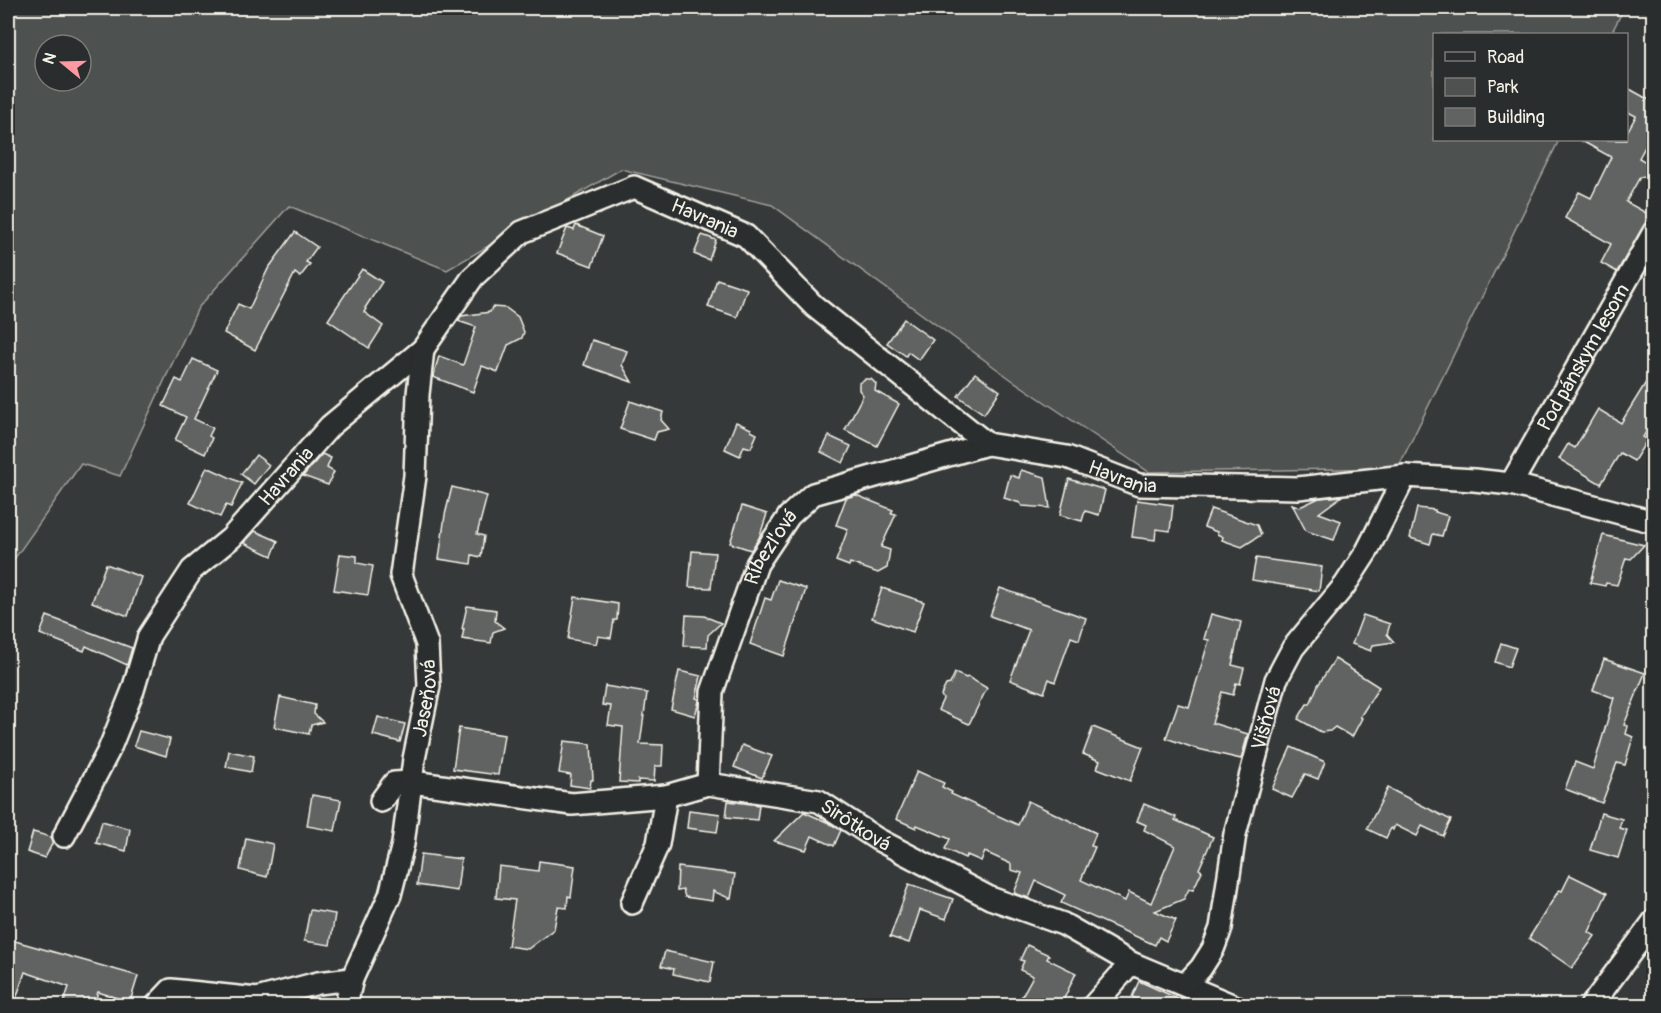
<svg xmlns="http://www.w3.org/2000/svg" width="1661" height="1013" font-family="Pangolin,sans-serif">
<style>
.green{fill:#4e514f;stroke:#a1a19c;stroke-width:1.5;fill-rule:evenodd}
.building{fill:#616362;stroke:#f4f1e8;stroke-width:1.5}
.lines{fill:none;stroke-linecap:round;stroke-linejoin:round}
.minor-casing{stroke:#f4f1e8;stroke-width:26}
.minor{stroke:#2a2d2e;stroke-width:21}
.labels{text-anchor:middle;stroke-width:4.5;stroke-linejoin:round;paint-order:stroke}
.street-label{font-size:20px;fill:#f4f1e8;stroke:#2a2d2e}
</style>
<rect width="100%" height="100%" fill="#363939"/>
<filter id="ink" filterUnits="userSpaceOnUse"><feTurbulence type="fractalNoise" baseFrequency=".0167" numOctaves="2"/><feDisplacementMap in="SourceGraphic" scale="12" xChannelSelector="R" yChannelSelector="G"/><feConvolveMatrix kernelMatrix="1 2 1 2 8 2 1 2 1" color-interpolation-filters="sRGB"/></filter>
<g filter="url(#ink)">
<path class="green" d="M8,8H1624L1611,34H1434V140H1559L1398,468L1149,472L1012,380L772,205L621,169L447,270L289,206L198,308L120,476L81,464L8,568ZM45,45H81V81H45Z"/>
<g class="building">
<polygon points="1626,87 1653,102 1653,132 1639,158 1651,165 1645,176 1640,177 1626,202 1650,215 1617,272 1601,263 1611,244 1565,218 1579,192 1591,198 1611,157 1580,140 1626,140 1626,134 1636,116 1626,111"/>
<polygon points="576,225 603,236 592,266 557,253 567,228 574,230"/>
<polygon points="295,232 317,247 306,262 310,264 300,277 295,273 255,350 224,333 238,304 249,309 268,269"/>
<polygon points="702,235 716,240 709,260 694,254"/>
<polygon points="362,269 382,282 365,308 366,309 364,312 383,326 369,348 328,320"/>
<polygon points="717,279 747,289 737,317 708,307"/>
<polygon points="492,307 506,308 518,317 524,332 522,338 508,345 498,372 482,366 473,392 433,377 439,356 463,365 476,327 458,321 461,316 490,312"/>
<polygon points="904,319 933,340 919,360 908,352 906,356 887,343"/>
<polygon points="592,340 627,351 622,365 632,382 584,365"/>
<polygon points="193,359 217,370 194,419 213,428 209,436 212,438 205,454 175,440 186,417 163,406 176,379 182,382"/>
<polygon points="1653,371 1653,421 1643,437 1647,440 1634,461 1620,453 1601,484 1559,459 1568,444 1575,448 1598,409 1621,423"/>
<polygon points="975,373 1000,391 984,414 958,396"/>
<polygon points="865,379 871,379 876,384 875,391 899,404 877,446 845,430 863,395 859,390 859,383"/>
<polygon points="630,401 663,412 661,420 669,429 657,432 654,440 620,429"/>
<polygon points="736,422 751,429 751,431 757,434 751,448 744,446 740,456 725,449"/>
<polygon points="829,436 851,446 843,463 821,452"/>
<polygon points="322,454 331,458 327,468 334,472 328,485 303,476"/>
<polygon points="256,455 269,465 254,484 241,474"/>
<polygon points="207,467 242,483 231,507 226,505 220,517 190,503"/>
<polygon points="1021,470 1045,477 1050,508 1022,506 1020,503 1004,498 1010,475 1019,478"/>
<polygon points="1069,479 1105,490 1099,515 1085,511 1082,521 1060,515"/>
<polygon points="452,487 487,496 477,534 484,536 481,557 472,555 471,564 439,559 445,515"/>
<polygon points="856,495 893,510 891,513 896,514 881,547 890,550 887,568 878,573 850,563 849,566 836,561 848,529 836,525 846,498"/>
<polygon points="1342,496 1319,513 1341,521 1334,540 1306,531 1292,504 1300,507 1319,498"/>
<polygon points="1137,500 1173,505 1170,531 1156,529 1155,540 1132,537"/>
<polygon points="742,506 767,514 759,538 751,550 730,543"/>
<polygon points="1417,508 1435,510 1435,512 1448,516 1442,536 1433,534 1430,544 1410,538"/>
<polygon points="1211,509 1257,525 1261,535 1242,547 1222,540 1223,537 1217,534 1217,532 1204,527"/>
<polygon points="255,531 278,541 272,556 244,543"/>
<polygon points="1603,535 1644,545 1631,559 1626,558 1617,585 1606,583 1605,586 1590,583"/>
<polygon points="692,551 715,553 711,588 689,587"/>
<polygon points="340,554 357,556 357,563 373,566 368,595 334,590"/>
<polygon points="1256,558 1322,567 1319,591 1252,580"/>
<polygon points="106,564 141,577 128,616 92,602"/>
<polygon points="778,580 806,589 784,656 750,644 765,598 771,600"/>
<polygon points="882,588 924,602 913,632 872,618"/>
<polygon points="1000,588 1086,618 1079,640 1071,637 1055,682 1049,679 1044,693 1010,680 1029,630 990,616"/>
<polygon points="575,597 618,604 617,620 614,620 611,638 598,636 596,644 568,639"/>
<polygon points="467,606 496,610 495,621 504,628 493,632 491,643 462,639 464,629 462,629"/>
<polygon points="1211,614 1241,622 1232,665 1244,668 1240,684 1236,683 1233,695 1222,692 1212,723 1248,734 1241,759 1194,748 1166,738 1178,704 1189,707 1209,640 1204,639"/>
<polygon points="686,615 704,616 721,623 708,635 707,647 684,646"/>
<polygon points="1363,615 1390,624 1387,634 1394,642 1373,645 1371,651 1352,644"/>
<polygon points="47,616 132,648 127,665 86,646 84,651 40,634"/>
<polygon points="1501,643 1516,648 1509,667 1495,662"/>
<polygon points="1335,659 1379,687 1360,717 1362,718 1352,737 1335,727 1330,731 1321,732 1298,719 1307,704 1310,704 1318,685"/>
<polygon points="1604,659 1645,673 1624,725 1628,726 1626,734 1633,737 1625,765 1617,763 1602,803 1565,789 1575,762 1593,769 1614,698 1593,690"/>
<polygon points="679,671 701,676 696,698 699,699 699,701 695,716 671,709"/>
<polygon points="955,673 966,678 968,677 987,688 969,724 938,710 943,699 941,695 946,685 950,684"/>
<polygon points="605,686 647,693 640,744 663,745 662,766 655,766 654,781 638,780 638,783 619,782 623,727 608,725 611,706 602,705"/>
<polygon points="280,697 315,705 314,714 323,722 311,725 309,734 274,727"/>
<polygon points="378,717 405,724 400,742 373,735"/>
<polygon points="1093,727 1143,747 1130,781 1097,768 1100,761 1083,754"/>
<polygon points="459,728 504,735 498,775 453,769"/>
<polygon points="139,731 170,739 166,756 134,746"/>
<polygon points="564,741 591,744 593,780 591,780 590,788 570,785 571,775 559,773"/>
<polygon points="742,745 772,756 762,778 734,767"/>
<polygon points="1291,747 1325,762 1318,779 1305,774 1292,798 1272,789"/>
<polygon points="229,751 254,756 251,772 226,767"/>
<polygon points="917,771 944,783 942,787 952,792 951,794 1018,825 1028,801 1096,833 1091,846 1095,847 1081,880 1125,901 1129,892 1151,903 1175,846 1144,830 1146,825 1137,821 1144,804 1176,817 1175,820 1213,837 1199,869 1202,871 1193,890 1189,889 1184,899 1155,911 1176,920 1166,941 1159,937 1155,945 1061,903 1065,895 1036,881 1029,898 1014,893 1022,873 1011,870 1011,864 985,852 981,861 967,855 965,858 945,849 950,839 917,825 916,828 896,819"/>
<polygon points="1388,788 1451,820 1443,836 1422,826 1417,836 1395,825 1393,830 1391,828 1386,838 1367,829"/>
<polygon points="312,795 341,800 335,831 307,826"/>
<polygon points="728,801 759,805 757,820 726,817"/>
<polygon points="689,810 720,814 717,832 687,828"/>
<polygon points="804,812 829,823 841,830 834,846 812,836 806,850 774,841"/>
<polygon points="1601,813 1622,819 1619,828 1627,830 1618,858 1590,850"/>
<polygon points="102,821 130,829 126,851 96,843"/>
<polygon points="33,832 51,837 53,842 45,858 27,852"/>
<polygon points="246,838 273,844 267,877 240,870"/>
<polygon points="421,854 461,859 457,891 417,885"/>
<polygon points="539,861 575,866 571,897 568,896 567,908 558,907 554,929 528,949 508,946 515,900 496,898 499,866 538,871"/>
<polygon points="678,867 735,874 731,899 713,891 712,901 685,897 683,890 677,891"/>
<polygon points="1570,875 1607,893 1589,932 1595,936 1572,968 1529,938 1559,890 1562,891"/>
<polygon points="909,884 953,899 946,919 920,910 909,943 890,937"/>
<polygon points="310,910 335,914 330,945 304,941"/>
<polygon points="8,939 138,976 130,1002 98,992 94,1005 63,1005 69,987 25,972 14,1005 8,1005"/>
<polygon points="1027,945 1049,955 1047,959 1076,973 1061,1005 1017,1005 1033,976 1020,970 1024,961 1020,960"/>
<polygon points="665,951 714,962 710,982 673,974 674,969 661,966"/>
<polygon points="1139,981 1192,1005 1136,1005 1138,1000 1132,997"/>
</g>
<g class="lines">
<g class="minor-casing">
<g id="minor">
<path id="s1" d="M1511,484L1654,232"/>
<path id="s2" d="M708,784L712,692L757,564L789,516L813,494L987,444"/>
<path id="s3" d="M381,801L394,783L412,782L572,804L666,796L708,784L819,801L877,839L990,898L1063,924L1131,963L1234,1006"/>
<path id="s4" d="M64,836L109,750L133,690L149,636L192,570L231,538L330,426L423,349L473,277L522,232L634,187L746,236L814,306L987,444L1067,457L1139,485L1298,488L1405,476L1474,480L1511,484L1654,522"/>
<polyline points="632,903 658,844 666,796"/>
<path id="s5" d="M1186,984L1201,968L1213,949L1221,928L1235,834L1276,680L1293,648L1345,585L1367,551L1405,476"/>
<polyline points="156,1006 171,990 257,999 318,983 352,979"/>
<path id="s6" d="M349,1006L348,996L352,979L390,895L403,844L414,759L429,686L427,644L401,575L415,476L418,394L423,349"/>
<polyline points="1093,1006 1131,963"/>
<polyline points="1591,1006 1654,921"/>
</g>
</g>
<use href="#minor" class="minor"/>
</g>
</g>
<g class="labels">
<g class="street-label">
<text dy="7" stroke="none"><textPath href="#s4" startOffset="970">Havrania</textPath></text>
<text dy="7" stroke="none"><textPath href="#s1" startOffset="146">Pod pánskym lesom</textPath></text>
<text dy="7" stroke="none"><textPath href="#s4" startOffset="1474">Havrania</textPath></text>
<text dy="7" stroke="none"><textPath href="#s4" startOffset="430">Havrania</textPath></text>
<text dy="7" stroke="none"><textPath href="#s2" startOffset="249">Ríbezľová</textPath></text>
<text dy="7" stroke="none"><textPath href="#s6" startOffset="320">Jaseňová</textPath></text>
<text dy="7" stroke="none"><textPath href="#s5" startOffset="282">Višňová</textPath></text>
<text dy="7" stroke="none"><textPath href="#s3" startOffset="496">Sirôtková</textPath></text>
</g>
</g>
<rect width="1661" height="1013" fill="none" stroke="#2a2d2e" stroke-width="30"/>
<rect x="15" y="15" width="1631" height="983" fill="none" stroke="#f4f1e8" stroke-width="2" filter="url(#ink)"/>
<rect x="1433" y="33" width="195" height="108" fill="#2a2d2e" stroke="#7b7b78" stroke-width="1.5"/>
<rect x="1445" y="52" width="30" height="9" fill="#2a2d2e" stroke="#7b7b78" stroke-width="1.5"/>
<text x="1487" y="63" font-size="18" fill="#f4f1e8">Road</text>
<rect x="1445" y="78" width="30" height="18" fill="#4e514f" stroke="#7b7b78" stroke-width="1.5"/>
<text x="1487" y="93" font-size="18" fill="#f4f1e8">Park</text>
<rect x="1445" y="108" width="30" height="18" fill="#616362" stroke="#7b7b78" stroke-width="1.5"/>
<text x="1487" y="123" font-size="18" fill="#f4f1e8">Building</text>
<g transform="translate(63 63) rotate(289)"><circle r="28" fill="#2a2d2e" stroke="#7b7b78" stroke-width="1.5"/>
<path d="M0-4.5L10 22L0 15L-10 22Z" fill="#ff9aa2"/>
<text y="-9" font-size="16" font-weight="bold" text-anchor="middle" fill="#f4f1e8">N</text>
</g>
</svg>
